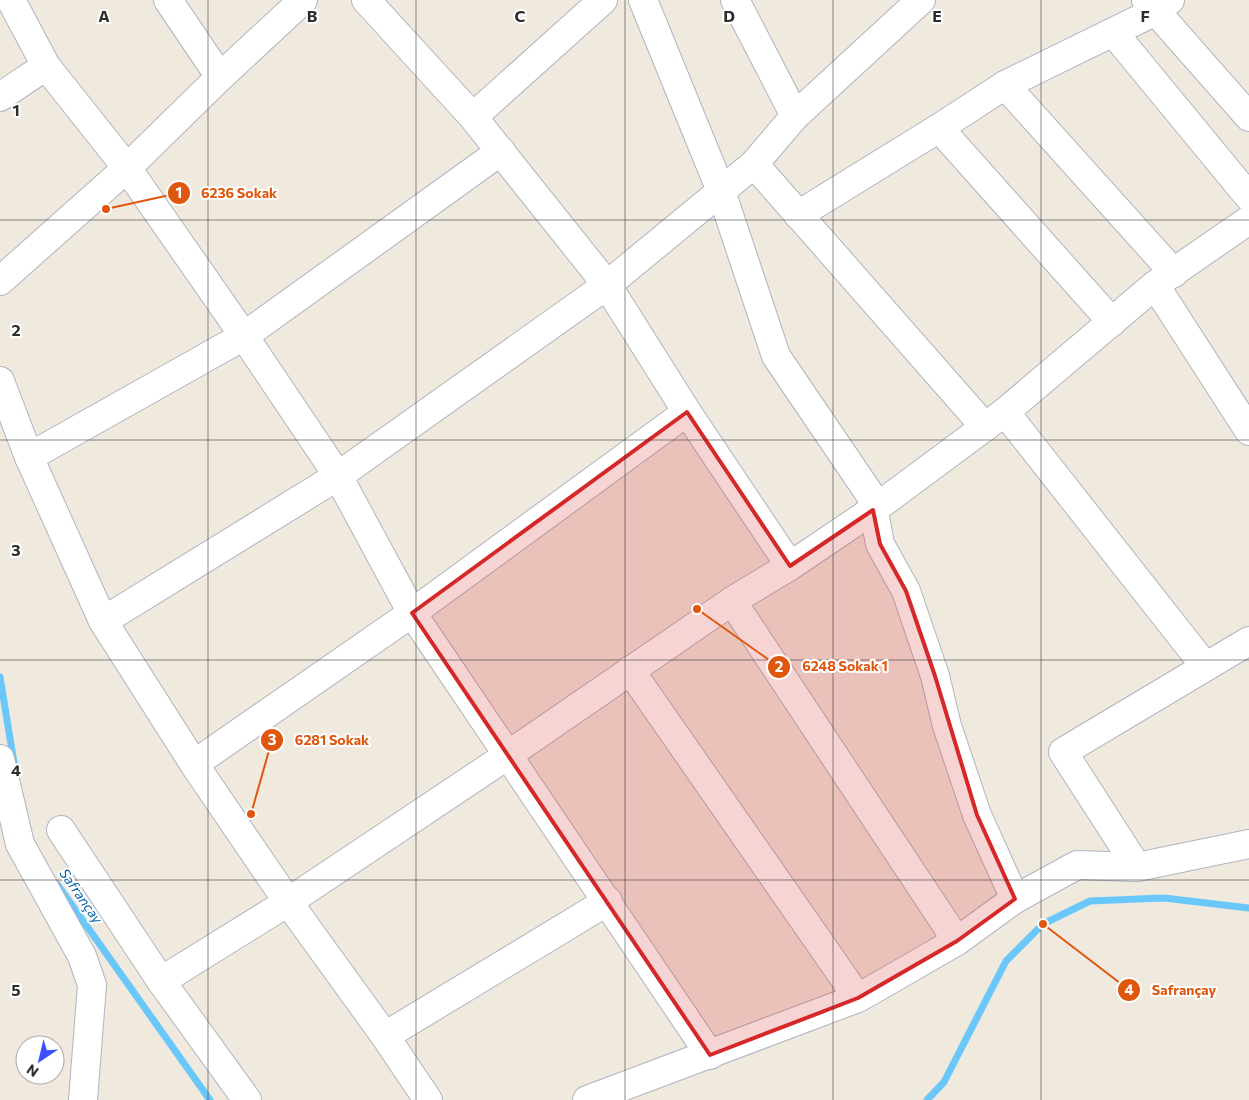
<svg xmlns="http://www.w3.org/2000/svg" width="1249" height="1100" font-family="Commissioner,sans-serif">
<style>
.lines{fill:none;stroke-linecap:round;stroke-linejoin:round}
.stream{stroke:#6ac7f9;stroke-width:7}
.street-casing{stroke:#b2b3c1;stroke-width:30}
.street{stroke:#fff;stroke-width:28}
.marked{fill:#d62828;fill-opacity:0.2;stroke:#d62828;stroke-width:4;stroke-linejoin:round}
.grid{fill:none;stroke:#2d2d2d;stroke-width:1;stroke-opacity:0.55}
.labels{text-anchor:middle;stroke-width:4;stroke-linejoin:round;paint-order:stroke}
.water-label{font-size:14px;font-style:italic;fill:#0263ac;stroke:#fff}
.grid-label{font-size:16px;text-anchor:middle;font-weight:bold;fill:#2d2d2d;stroke:#fff;stroke-width:4;stroke-linejoin:round;paint-order:stroke}
.leader{fill:none;stroke:#df570e;stroke-width:2}
.callout-dot{fill:#df570e;stroke:#fff;stroke-width:2}
.mark-label{font-size:15px;text-anchor:middle;font-weight:bold;fill:#fff}
.callout-label{font-size:14px;text-anchor:middle;font-weight:bold;fill:#df570e;stroke:#fff;stroke-width:4;stroke-linejoin:round;paint-order:stroke}
</style>
<rect width="100%" height="100%" fill="#efe9de"/>
<g class="lines">
<g class="stream">
<polyline points="0,677 14,763"/>
<polyline points="57,884 210,1100"/>
<polyline points="927,1100 944,1082 1006,961 1043,924 1090,901 1164,898 1249,908"/>
</g>
<g class="street-casing">
<g id="street">
<polyline points="11,0 46,66 127,168 244,336 338,476 412,613 710,1055"/>
<polyline points="168,0 220,77"/>
<polyline points="366,0 473,117 607,285 687,412 790,566"/>
<polyline points="643,0 721,191 776,356 871,496 880,544 906,591 935,676 947,726 977,815 1015,899"/>
<polyline points="735,0 795,116"/>
<polyline points="1146,0 1249,117"/>
<polyline points="1113,32 1249,197"/>
<polyline points="1005,85 1174,273"/>
<polyline points="0,97 46,66"/>
<polyline points="473,117 603,0"/>
<polyline points="939,128 1112,322"/>
<polyline points="754,164 985,427"/>
<polyline points="798,215 939,128 1005,85 1156,11 1170,0"/>
<polyline points="0,281 127,168 220,77 303,0"/>
<polyline points="1155,285 1249,431"/>
<polyline points="0,381 29,457 103,621 194,764 288,902 385,1036 428,1100"/>
<polyline points="1005,412 1205,666"/>
<polyline points="29,457 244,336 501,151"/>
<polyline points="732,601 957,941"/>
<polyline points="103,621 338,476 607,285 754,164 795,116 921,0"/>
<polyline points="630,670 858,998"/>
<polyline points="0,759 20,844 82,956 92,985 83,1100"/>
<polyline points="194,764 412,613 687,412"/>
<polyline points="61,830 161,981 247,1100"/>
<polyline points="1137,867 1063,752 1249,641"/>
<polyline points="161,981 288,902 508,755 732,601 790,566 873,510 1005,412 1155,285 1249,220"/>
<polyline points="385,1036 608,901"/>
<polyline points="587,1100 858,998 957,941 1015,899 1077,865 1137,867 1249,844"/>
</g>
</g>
<use href="#street" class="street"/>
</g>
<path class="marked" d="M687,412L790,566L873,510L880,544L906,591L935,676L977,815L1015,899L957,941L858,998L710,1055L412,613Z"/>
<path class="grid" d="M208,0V1100M416,0V1100M625,0V1100M833,0V1100M1041,0V1100M0,220H1249M0,440H1249M0,660H1249M0,880H1249"/>
<g class="labels">
<g class="water-label">
<text transform="translate(81 896) rotate(55)" y="5">Safrançay</text>
</g>
</g>
<g class="grid-label">
<text x="104" y="22">A</text>
<text x="312" y="22">B</text>
<text x="520" y="22">C</text>
<text x="729" y="22">D</text>
<text x="937" y="22">E</text>
<text x="1145" y="22">F</text>
<text x="16" y="116">1</text>
<text x="16" y="336">2</text>
<text x="16" y="556">3</text>
<text x="16" y="776">4</text>
<text x="16" y="996">5</text>
</g>
<path class="leader" d="M106 209L179 193M697 609L779 667M251 814L272 740M1043 924L1129 990"/>
<g class="callout-dot">
<circle cx="106" cy="209" r="5"/>
<circle cx="697" cy="609" r="5"/>
<circle cx="251" cy="814" r="5"/>
<circle cx="1043" cy="924" r="5"/>
<circle cx="179" cy="193" r="12"/>
<circle cx="779" cy="667" r="12"/>
<circle cx="272" cy="740" r="12"/>
<circle cx="1129" cy="990" r="12"/>
</g>
<g class="mark-label">
<text x="179" y="198">1</text>
<text x="779" y="672">2</text>
<text x="272" y="745">3</text>
<text x="1129" y="995">4</text>
</g>
<g class="callout-label">
<text x="239" y="198">6236 Sokak</text>
<text x="845" y="671">6248 Sokak 1</text>
<text x="332" y="745">6281 Sokak</text>
<text x="1184" y="995">Safrançay</text>
</g>
<g transform="translate(40 1060) rotate(215)"><circle r="24" fill="#ffffff" stroke="#ababab"/>
<path d="M0-4L9 19L0 12L-9 19Z" fill="#3c4fff"/>
<text y="-8" font-size="14" font-weight="bold" text-anchor="middle" fill="#2d2d2d">N</text>
</g>
</svg>
